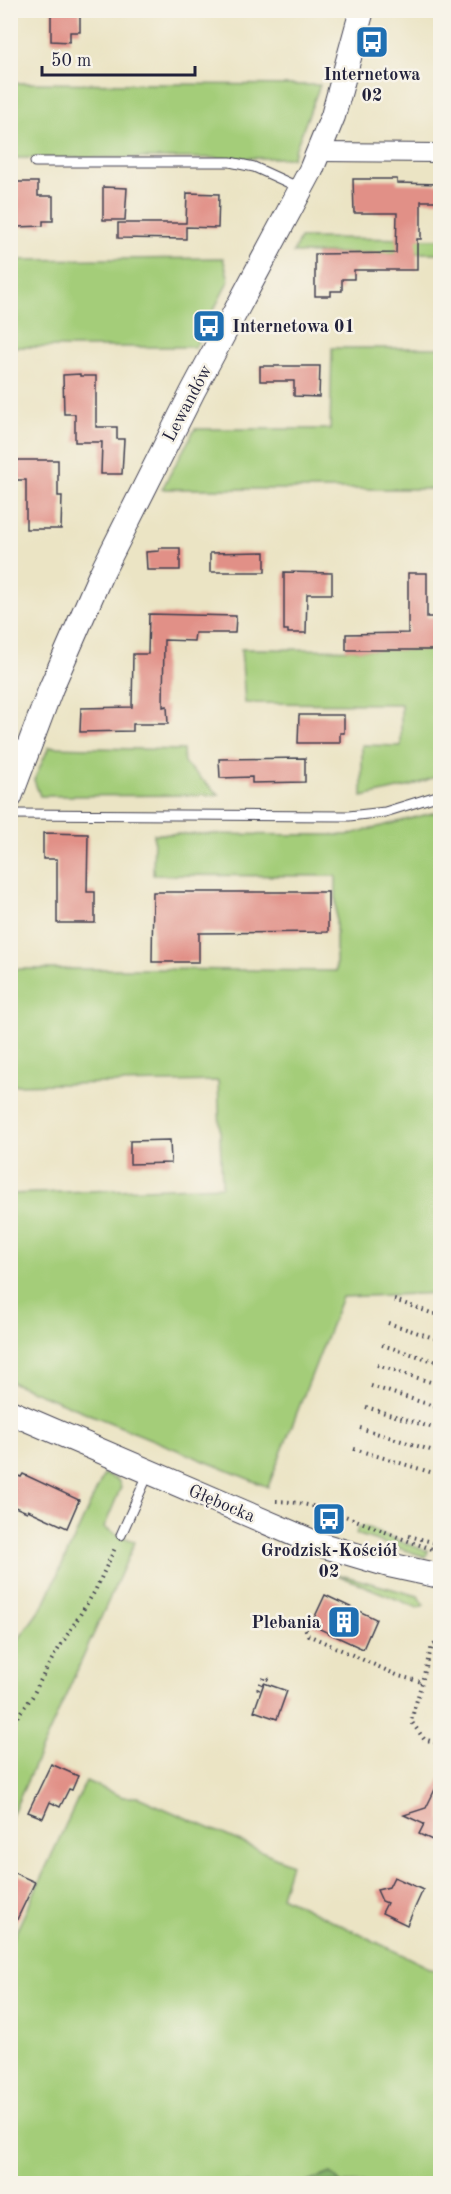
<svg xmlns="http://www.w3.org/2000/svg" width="451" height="2194" font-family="'Old Standard TT',serif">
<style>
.green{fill:#a4cd79;stroke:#63785a;stroke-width:1.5}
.forest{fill:#83b069;stroke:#526952;stroke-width:1.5}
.building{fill:#e19087}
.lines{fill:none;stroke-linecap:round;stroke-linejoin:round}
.service-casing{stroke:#403f50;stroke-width:11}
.minor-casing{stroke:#403f50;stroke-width:20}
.tertiary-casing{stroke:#403f50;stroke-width:26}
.path{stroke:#403f50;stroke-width:4;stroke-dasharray:1.5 4.5;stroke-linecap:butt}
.service{stroke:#fff;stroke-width:9}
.minor{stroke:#fff;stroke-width:18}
.tertiary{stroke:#fff;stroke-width:24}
.labels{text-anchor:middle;stroke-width:5;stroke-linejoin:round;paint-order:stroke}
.poi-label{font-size:18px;font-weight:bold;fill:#22223b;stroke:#f7f3e8}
.street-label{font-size:18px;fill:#22223b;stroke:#f7f3e8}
</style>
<rect width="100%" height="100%" fill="#f7f3e8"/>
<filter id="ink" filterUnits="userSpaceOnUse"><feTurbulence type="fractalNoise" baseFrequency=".0167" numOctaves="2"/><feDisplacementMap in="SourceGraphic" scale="12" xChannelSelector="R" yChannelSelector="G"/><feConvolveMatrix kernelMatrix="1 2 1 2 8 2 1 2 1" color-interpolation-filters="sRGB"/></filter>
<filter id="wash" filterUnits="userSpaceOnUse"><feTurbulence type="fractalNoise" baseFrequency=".008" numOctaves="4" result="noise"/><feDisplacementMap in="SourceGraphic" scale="24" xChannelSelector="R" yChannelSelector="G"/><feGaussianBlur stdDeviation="1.35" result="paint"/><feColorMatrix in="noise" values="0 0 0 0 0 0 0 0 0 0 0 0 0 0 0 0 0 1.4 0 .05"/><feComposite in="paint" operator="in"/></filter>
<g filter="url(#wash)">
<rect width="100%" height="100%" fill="#ebe4c4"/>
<g class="green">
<polygon points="11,83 320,85 292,158 11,158"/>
<polygon points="300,238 440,239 440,253 293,253"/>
<polygon points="223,258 229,280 195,347 11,347 11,260"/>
<polygon points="332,348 440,348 440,489 162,489 195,429 330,429"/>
<polygon points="241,649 440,650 440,775 411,786 362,797 362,745 401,746 401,704 245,703"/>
<polygon points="49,747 183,750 184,763 219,795 40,796 34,780"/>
<polygon points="440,811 440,1293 342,1297 268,1487 11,1382 11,1194 222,1186 218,1081 11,1085 11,969 145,969 336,971 336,876 153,875 154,834 347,835"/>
<polygon points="104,1474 118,1480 121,1487 104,1528 135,1542 11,1817 11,1650 44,1604"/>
<polygon points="364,1526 396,1540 428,1551 426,1557 356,1534 358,1528"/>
<polygon points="330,1572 418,1596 424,1605 418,1608"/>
<polygon points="86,1781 123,1797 138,1797 291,1864 281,1896 440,1973 440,2183 341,2183 331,2173 305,2184 11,2184 11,1943"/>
</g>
<polygon class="forest" points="331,2173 341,2183 305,2183"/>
<g id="blocks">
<g class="building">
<polygon points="51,10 80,10 80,32 70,32 70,42 51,41"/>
<polygon points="353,179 397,179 397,183 441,184 441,201 421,201 421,239 417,239 417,270 354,270 354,279 342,279 342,291 331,291 331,296 315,296 315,254 396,253 397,213 354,213"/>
<polygon points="17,182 38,182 38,196 53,196 53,221 43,221 43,226 17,227"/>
<polygon points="103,187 127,188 125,220 103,220"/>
<polygon points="187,193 219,194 218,228 186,227 186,239 118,238 118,223 186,223"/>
<polygon points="260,366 320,366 319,397 294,396 294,381 260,381"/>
<polygon points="80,374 80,376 96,376 96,427 117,427 117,439 124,439 122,474 101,474 102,442 75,442 75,414 64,414 63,375"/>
<polygon points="10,460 58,460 58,496 62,496 61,529 26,529 26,480 10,480"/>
<polygon points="159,548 180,548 180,570 147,570 146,552 159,551"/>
<polygon points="265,552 265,572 210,572 210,553"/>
<polygon points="284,572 332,573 332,594 307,594 306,633 288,633 288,630 284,630"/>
<polygon points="408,573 427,573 427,617 441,617 441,650 346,650 346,634 408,633"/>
<polygon points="149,614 236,616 235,633 195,633 194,641 164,640 163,707 167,706 168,724 133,724 133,731 80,732 81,708 132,707 133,654 148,654"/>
<polygon points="299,715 344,715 344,733 340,733 340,743 298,743"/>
<polygon points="305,758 305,782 252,783 252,777 220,778 219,759"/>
<polygon points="43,833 88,834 87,892 95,892 95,923 57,923 57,859 43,859"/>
<polygon points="153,892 328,892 328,932 199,933 199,962 152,962"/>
<polygon points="170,1140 171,1163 130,1164 130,1141"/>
<polygon points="10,1473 21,1477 23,1474 79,1500 67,1528 28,1510 27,1512 10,1505"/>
<polygon points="325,1595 376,1619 363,1649 311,1625"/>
<polygon points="264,1683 287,1691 277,1719 254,1711"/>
<polygon points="51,1764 78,1776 72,1790 69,1789 60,1807 50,1802 43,1818 28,1812"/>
<polygon points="441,1777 441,1844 419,1834 424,1824 404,1815 426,1808"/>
<polygon points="10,1871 35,1882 10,1934"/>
<polygon points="394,1877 423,1890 407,1925 382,1913 387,1903 382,1901 377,1890 389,1887"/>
</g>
</g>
</g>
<g filter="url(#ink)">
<use href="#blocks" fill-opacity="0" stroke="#403f50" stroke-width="1.5"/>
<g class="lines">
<g class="service-casing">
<g id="service">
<polyline points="35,162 230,162 254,167 300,188"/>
<polyline points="10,814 349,816 385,812 440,795"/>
<polyline points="121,1535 149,1472"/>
</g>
</g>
<g class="minor-casing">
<polyline id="minor" points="319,152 440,153"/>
</g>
<g class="tertiary-casing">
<g id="tertiary">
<polyline points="10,797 51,688 100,576 193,391 311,170 333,116 362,10"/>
<polyline points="10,1412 315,1543 389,1565 440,1576"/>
</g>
</g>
<g class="path">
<polyline points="394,1300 440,1316"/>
<polyline points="388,1323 440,1340"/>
<polyline points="382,1345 440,1363"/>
<polyline points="377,1365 440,1385"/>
<polyline points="371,1386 440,1408"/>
<polyline points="366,1407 440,1430"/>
<polyline points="360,1428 440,1453"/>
<polyline points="354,1449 440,1475"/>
<path d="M276,1501C335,1503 385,1537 440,1551"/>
<polyline points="409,1536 440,1544"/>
<polyline points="301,1618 308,1635 399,1676 422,1682"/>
<polyline points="440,1641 432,1646 411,1721 424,1739 440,1744"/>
<polyline points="258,1690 264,1677 272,1681"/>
<polyline points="10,1726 32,1697 49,1664 95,1591 116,1546"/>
</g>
<use href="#service" class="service"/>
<use href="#minor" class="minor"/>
<use href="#tertiary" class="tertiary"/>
</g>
</g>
<defs>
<g id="bus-square" transform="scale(1.725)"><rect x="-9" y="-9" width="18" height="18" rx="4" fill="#1f6fb2" stroke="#f7f3e8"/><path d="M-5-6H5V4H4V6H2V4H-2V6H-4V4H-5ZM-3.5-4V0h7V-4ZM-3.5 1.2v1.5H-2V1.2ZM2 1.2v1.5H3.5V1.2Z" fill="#fff"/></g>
<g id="building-square" transform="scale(1.725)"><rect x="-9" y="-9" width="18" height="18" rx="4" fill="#1f6fb2" stroke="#f7f3e8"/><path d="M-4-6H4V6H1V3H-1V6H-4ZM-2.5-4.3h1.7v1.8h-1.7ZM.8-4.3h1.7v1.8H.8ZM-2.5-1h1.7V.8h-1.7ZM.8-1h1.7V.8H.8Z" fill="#fff"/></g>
</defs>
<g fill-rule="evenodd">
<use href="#bus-square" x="372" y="42"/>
<use href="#bus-square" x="209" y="326"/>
<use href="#bus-square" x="329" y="1519"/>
<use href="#building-square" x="344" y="1622"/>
</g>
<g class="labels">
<g class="poi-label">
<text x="372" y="80">Internetowa<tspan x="372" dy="21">02</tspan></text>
<text x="232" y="332" text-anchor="start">Internetowa 01</text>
<text x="329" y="1556">Grodzisk-Kościół<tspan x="329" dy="21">02</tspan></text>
<text x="321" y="1628" text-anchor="end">Plebania</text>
</g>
<g class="street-label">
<text transform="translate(187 403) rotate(-62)" y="6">Lewandów</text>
<text transform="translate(222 1503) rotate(23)" y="6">Głębocka</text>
</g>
</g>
<rect width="451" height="2194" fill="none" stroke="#f7f3e8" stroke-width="36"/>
<path d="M42 66v9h153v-9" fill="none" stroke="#22223b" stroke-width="3"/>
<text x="51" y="66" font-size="18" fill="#22223b" stroke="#f7f3e8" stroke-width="4.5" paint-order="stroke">50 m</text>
</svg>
